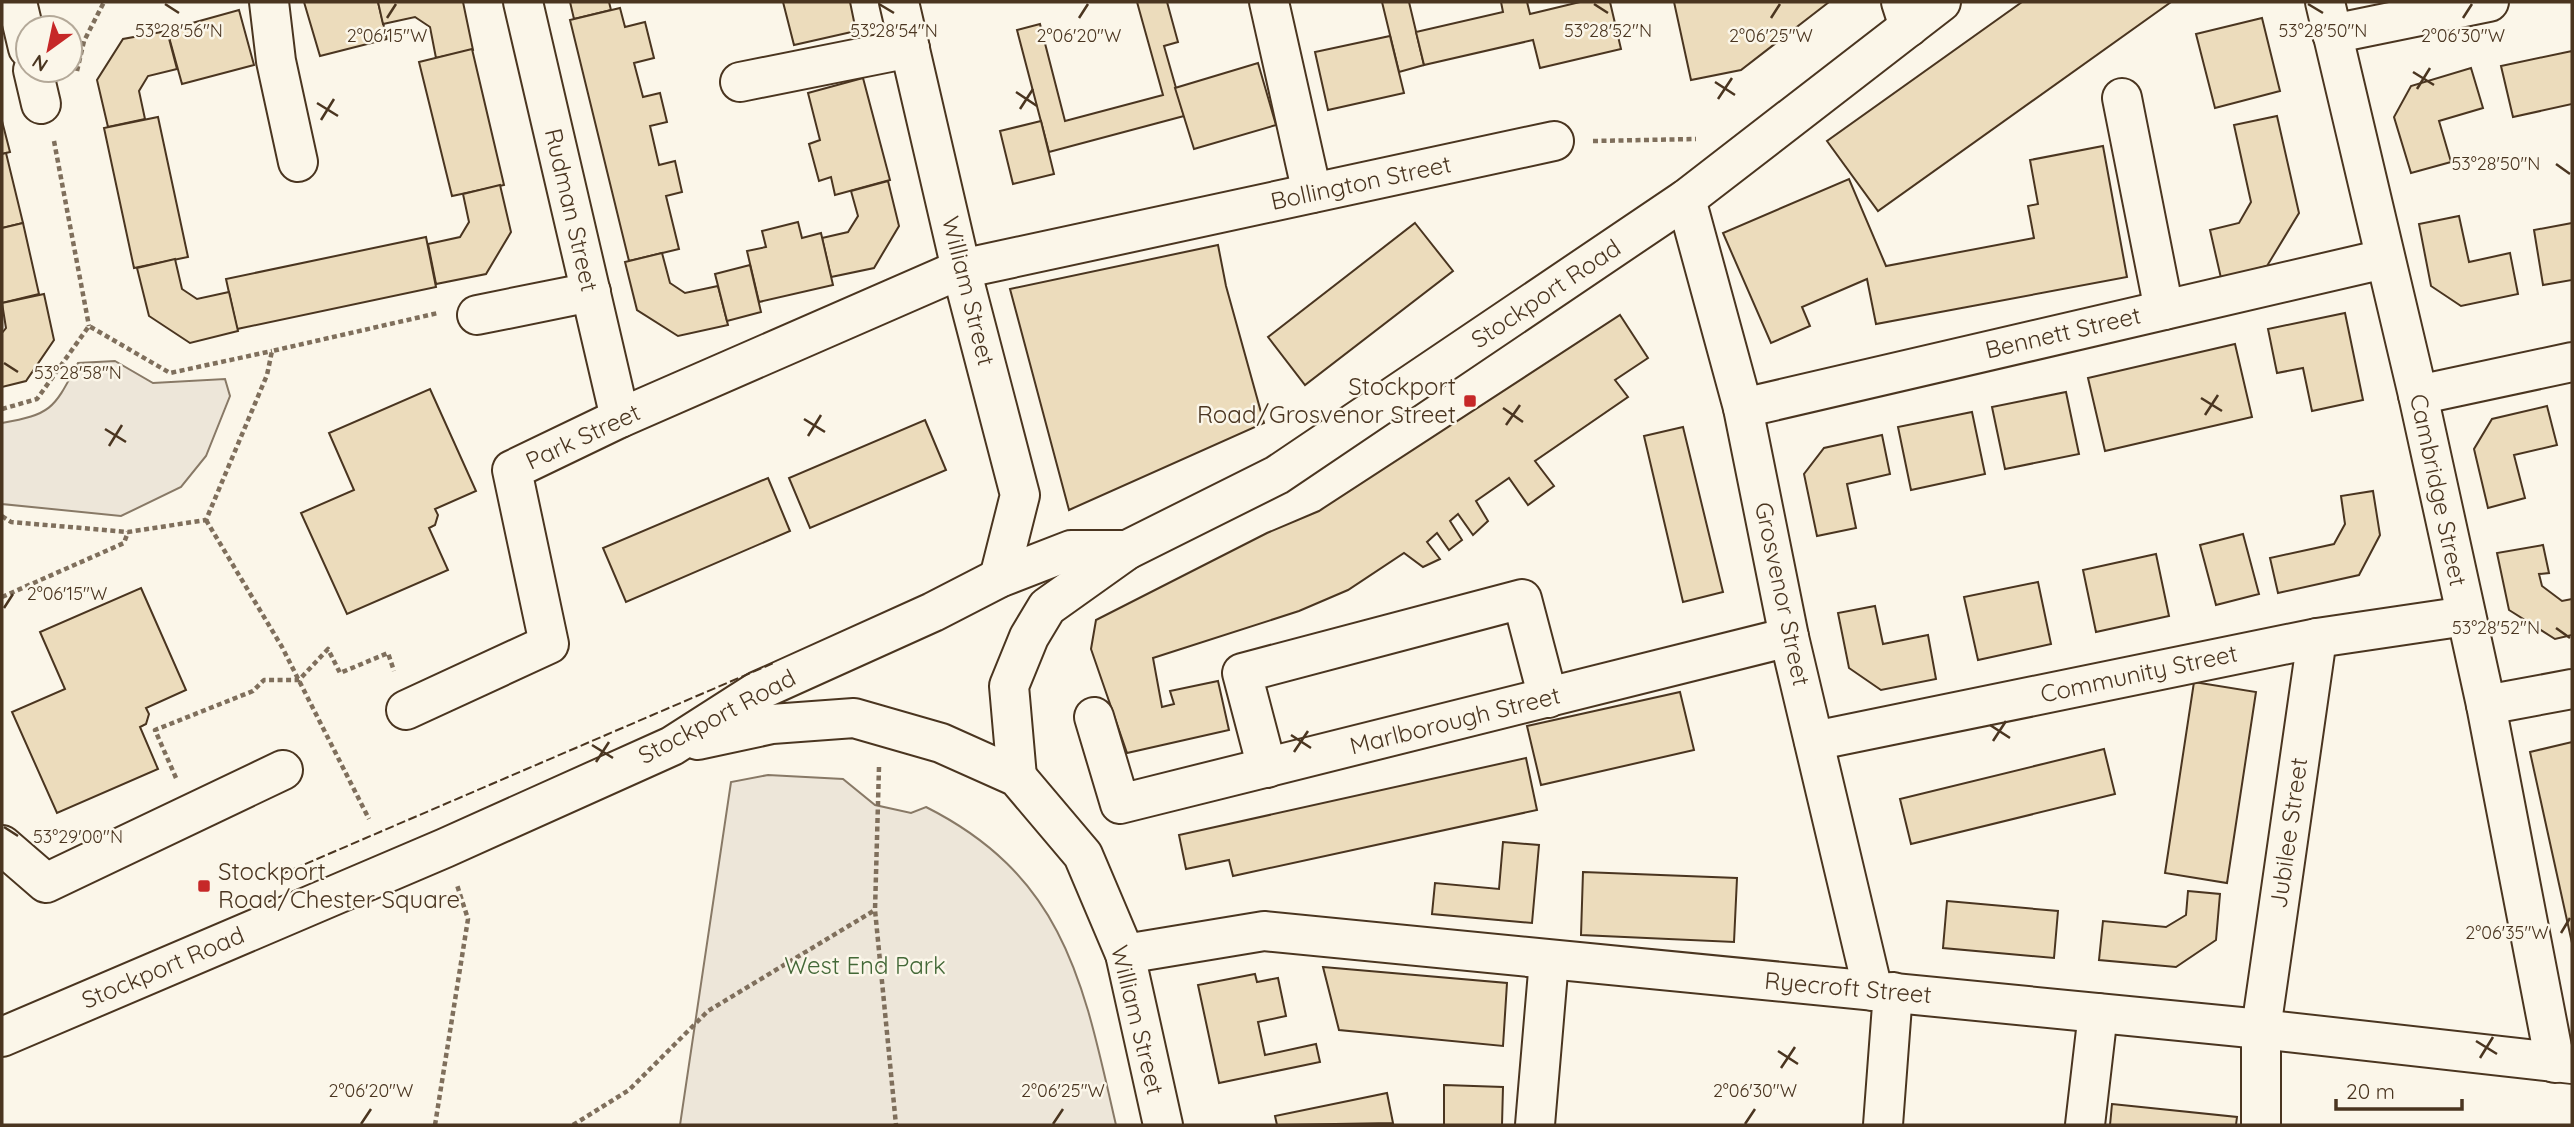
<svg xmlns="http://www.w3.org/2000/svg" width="2574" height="1127" font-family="Quicksand,sans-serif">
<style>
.green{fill:#ede6d9;stroke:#887966;stroke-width:2}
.building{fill:#ecdcbc;stroke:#4a3520;stroke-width:2}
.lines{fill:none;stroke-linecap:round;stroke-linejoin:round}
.minor-casing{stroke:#4a3520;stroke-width:42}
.highway-casing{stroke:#4a3520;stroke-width:42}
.path{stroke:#7f6f5c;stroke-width:4.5;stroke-dasharray:5 3.5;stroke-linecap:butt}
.minor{stroke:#fbf6e9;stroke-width:38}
.highway{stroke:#fbf6e9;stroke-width:38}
.fence{stroke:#4a3520;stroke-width:2;stroke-dasharray:9 3.5;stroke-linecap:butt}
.ticks{fill:none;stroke:#4a3520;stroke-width:2.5}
.poi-dot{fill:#c62828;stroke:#fbf6e9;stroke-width:2.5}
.labels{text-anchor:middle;stroke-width:5;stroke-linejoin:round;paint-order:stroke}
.street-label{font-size:24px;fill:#4a3520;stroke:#fbf6e9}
.poi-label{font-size:24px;fill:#4a3520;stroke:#fbf6e9;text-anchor:end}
.park-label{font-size:24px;fill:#436837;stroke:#fbf6e9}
.ticks-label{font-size:18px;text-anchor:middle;fill:#4a3520;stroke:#fbf6e9;stroke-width:5;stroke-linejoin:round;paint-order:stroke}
</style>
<rect width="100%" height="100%" fill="#fbf6e9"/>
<g class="green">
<path d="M115,361L153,383L225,379L230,396L206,456L181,487L121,516L2,504V423C53,414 54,408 78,363Z"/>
<path d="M768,775L843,779L875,805L911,813L926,807C1067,878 1084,987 1116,1125H680L731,782Z"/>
</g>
<g class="building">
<polygon points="304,2 378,2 387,39 320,56"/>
<polygon points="378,2 463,2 473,50 436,58 430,27 415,17 383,24"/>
<polygon points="570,2 609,2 611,10 574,19"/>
<polygon points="783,2 850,2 856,31 794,45"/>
<polygon points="1137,2 1167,2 1178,42 1164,46 1184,116 1049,152 1017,30 1040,24 1065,121 1163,95"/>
<polygon points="1382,2 1409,2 1424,65 1399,72"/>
<polygon points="1501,2 1527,2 1530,14 1580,2 1610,2 1621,49 1540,68 1533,40 1424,65 1416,32 1503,12"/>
<polygon points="1674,2 1829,2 1741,70 1691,80"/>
<polygon points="2022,2 2171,2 1878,211 1827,141"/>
<polygon points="620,8 625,27 645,22 654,58 634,63 643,97 660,93 667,122 650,126 659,165 675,161 682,192 666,196 679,249 629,261 570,20"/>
<polygon points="239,10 254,65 182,84 167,30"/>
<polygon points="2262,18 2280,91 2215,108 2196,34"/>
<polygon points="167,31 177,69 148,76 139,91 145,119 108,127 97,80 123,39"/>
<polygon points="1390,36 1404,93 1328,110 1315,52"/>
<polygon points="472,49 504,185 452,196 419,62"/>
<polygon points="2572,51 2572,104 2513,117 2501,66"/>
<polygon points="1258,63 1276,125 1194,149 1175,88"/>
<polygon points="2471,68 2483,108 2439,121 2451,162 2411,173 2394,117 2411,86"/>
<polygon points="863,78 890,180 835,195 831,177 819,181 809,144 820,140 808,93"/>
<polygon points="2277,116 2299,213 2267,266 2221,278 2210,230 2239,223 2251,202 2234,125"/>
<polygon points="158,117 188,257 134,268 104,128"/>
<polygon points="2,121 10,152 2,154"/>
<polygon points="1041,121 1054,174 1013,184 1000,131"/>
<polygon points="2103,146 2127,277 1876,324 1867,279 1802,307 1810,326 1771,343 1723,233 1849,179 1886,266 2034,238 2028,206 2038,204 2030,160"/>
<polygon points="6,153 23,223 2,228 2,154"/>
<polygon points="888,181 899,226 874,268 831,277 822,238 848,232 858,216 851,191"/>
<polygon points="500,185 511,232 486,274 436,284 428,244 460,237 469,222 463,194"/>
<polygon points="2459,216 2469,262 2510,253 2518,294 2461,306 2431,286 2419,224"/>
<polygon points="798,222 802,238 821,233 833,285 759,302 747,251 766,247 762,231"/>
<polygon points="23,223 39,294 2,303 2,228"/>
<polygon points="1415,223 1453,271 1305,385 1268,337"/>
<polygon points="2572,223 2572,280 2543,285 2534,230"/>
<polygon points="426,237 436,287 237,329 226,279"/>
<polygon points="1218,245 1226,286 1264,423 1069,510 1010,289"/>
<polygon points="662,253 670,283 685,293 718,286 728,325 678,336 637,310 625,262"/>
<polygon points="175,259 182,289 197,299 229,292 238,331 190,343 149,316 137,268"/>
<polygon points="750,265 761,312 727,321 715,274"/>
<polygon points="44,294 54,340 26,381 2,387 2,333 6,328 2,303"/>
<polygon points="2345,313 2363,400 2312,411 2303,368 2277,373 2268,329"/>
<polygon points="1620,315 1648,358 1615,380 1628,397 1535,461 1554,486 1528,505 1509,478 1476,501 1488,521 1473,535 1458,514 1450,521 1462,540 1449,550 1437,533 1427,542 1440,559 1423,567 1404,553 1348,590 1299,611 1153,658 1162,707 1174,704 1170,691 1218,681 1229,730 1127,753 1091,649 1096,620 1267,533 1319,511"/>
<polygon points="2235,344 2252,417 2105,451 2088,378"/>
<polygon points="430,389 476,491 435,509 438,515 435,525 429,528 448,570 347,614 301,513 354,490 329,433"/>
<polygon points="2066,392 2079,454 2005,469 1992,407"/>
<polygon points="2547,406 2557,445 2514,455 2525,498 2488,508 2474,449 2492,419"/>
<polygon points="1972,412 1985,474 1911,490 1898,427"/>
<polygon points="925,420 946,470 810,528 789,478"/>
<polygon points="1683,427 1723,592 1683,602 1644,436"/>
<polygon points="1882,435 1890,474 1847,484 1856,528 1817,536 1804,474 1824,448"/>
<polygon points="768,478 790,531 626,602 603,548"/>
<polygon points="2373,491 2380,535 2359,575 2278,593 2270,558 2334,544 2345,524 2341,496"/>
<polygon points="2243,534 2259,594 2216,605 2200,545"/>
<polygon points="2543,545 2549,573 2539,574 2542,586 2562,601 2572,599 2572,635 2555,639 2509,610 2497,553"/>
<polygon points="2156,554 2169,616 2096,632 2083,570"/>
<polygon points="2038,582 2051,644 1978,660 1964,597"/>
<polygon points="141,588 186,690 146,708 149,714 146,724 140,727 158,769 57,813 12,712 65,689 40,632"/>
<polygon points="1875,606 1883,644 1928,635 1936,679 1881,690 1849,668 1838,613"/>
<polygon points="2194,682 2256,692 2227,883 2165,873"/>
<polygon points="1680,692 1694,750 1541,785 1527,726"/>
<polygon points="2572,742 2572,943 2530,752"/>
<polygon points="2104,749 2115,794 1911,844 1900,799"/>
<polygon points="1526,758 1537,810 1233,876 1229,860 1186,869 1179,835"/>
<polygon points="1503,842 1539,845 1532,923 1432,914 1435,883 1499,889"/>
<polygon points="1583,872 1737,878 1734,942 1581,935"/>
<polygon points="2188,891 2220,894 2216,940 2176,967 2099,960 2103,921 2166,927 2186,915"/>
<polygon points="1947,901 2058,911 2054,958 1943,948"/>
<polygon points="1323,967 1507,983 1503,1046 1339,1030"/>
<polygon points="1255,974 1257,982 1278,978 1286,1016 1258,1022 1265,1055 1316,1044 1320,1062 1219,1083 1198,985"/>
<polygon points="1444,1085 1503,1087 1502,1125 1444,1125"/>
<polygon points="1387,1093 1393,1123 1277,1125 1275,1116"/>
<polygon points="2112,1104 2237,1117 2236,1125 2110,1125"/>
</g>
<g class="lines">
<g class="minor-casing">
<g id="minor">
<polyline points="17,2 28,48"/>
<polyline points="269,2 276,61 298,162"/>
<polyline points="523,2 620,418"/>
<polyline points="899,2 961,269 1020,495 999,578"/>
<polyline points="1269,2 1312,193"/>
<polyline points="1901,2 1909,27"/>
<polyline points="2325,2 2418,395 2486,705 2555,1063"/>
<polyline points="2332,34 2489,2"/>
<polyline points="33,70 41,104"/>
<polyline points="740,82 910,48"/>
<polyline points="2122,98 2164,310"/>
<polyline points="1686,199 1743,408 1789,637 1873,991"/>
<polyline points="477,315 591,292"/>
<polyline points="2418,395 2572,362"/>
<polyline points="1743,408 2384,259"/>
<polyline points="2486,705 2572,689"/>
<polyline points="406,710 549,644 512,470 620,418 961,269 1554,141"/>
<polyline points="1094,717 1120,804 1789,637"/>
<polyline points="1814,741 2317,638 2466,616"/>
<polyline points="1267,768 1242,673 1522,599 1548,698"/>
<polyline points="2,845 46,883 283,770"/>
<polyline points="1125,954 1264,931 2261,1029 2572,1064"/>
<polyline points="1535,1125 1549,960"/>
<polyline points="1883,1125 1893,992"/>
<polyline points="2085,1125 2098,1013"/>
<polyline points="2261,1125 2261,1029 2317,638"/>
</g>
</g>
<g class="highway-casing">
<g id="highway">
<polyline points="698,740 772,724 854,718 941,743 1017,777 1083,855 1125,954 1163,1125"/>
<polyline points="1017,777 1009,686 1029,637 1047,607 1127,550 1277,475 1686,199 1941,2"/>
<polyline points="2,1037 445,848 672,746 758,691 933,612 999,578 1071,550 1127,550"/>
</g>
</g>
<g class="path">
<polyline points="77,71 84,41 104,2"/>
<polyline points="54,141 89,326"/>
<polyline points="1593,141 1696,139"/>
<polyline points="2,409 37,399 89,326 170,373 272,351"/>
<polyline points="2,516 11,522 128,532 206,520 267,375 272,351 438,313"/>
<polyline points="206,520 282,647 369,819"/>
<polyline points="2,597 124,543 128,532"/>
<polyline points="879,767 875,910 896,1125"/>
<polyline points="176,778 155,730 253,691 264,680 299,680 328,649 340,673 388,653 394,671"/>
<polyline points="435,1125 468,919 457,885"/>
<polyline points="573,1125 629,1090 708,1011 875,910"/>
</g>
<use href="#minor" class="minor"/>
<use href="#highway" class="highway"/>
<polyline class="fence" points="282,874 776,662"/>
</g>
<path class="ticks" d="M165,4L179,13M879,4L894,13M1594,4L1608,13M2308,4L2323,13M387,18L396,4M1079,18L1088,4M1771,18L1780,4M2463,18L2472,4M2413,72L2434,85M1715,82L1735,95M2417,89L2430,68M1016,92L1037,106M1718,99L1732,78M317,103L338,116M1020,109L1033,89M321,120L334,99M2556,164L2570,174M4,363L18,372M2201,398L2222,411M1503,408L1523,422M2205,415L2218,395M804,419L825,432M1506,425L1520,405M105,429L126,442M808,436L821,415M109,446L122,425M4,608L13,594M2556,628L2570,638M1990,725L2010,738M1291,735L1311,748M1993,741L2006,721M592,745L613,758M1294,752L1308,731M596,762L609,742M4,827L18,836M2561,933L2570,918M2476,1041L2497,1054M1778,1051L1798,1064M2480,1058L2493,1037M1781,1068L1795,1047M361,1124L371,1109M1053,1124L1063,1109M1745,1124L1755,1109"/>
<g class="poi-dot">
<rect x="1463" y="394" width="14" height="14" rx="3.5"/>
<rect x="197" y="879" width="14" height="14" rx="3.5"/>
</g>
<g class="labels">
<g class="street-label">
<text transform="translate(1361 183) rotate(-12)" y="8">Bollington Street</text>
<text transform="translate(571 210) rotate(77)" y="8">Rudman Street</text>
<text transform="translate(968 291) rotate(76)" y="8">William Street</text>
<text transform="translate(1546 294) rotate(-34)" y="8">Stockport Road</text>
<text transform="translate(2063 333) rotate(-13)" y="8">Bennett Street</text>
<text transform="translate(583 437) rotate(-25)" y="8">Park Street</text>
<text transform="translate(2438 490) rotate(78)" y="8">Cambridge Street</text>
<text transform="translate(1782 594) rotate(78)" y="8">Grosvenor Street</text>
<text transform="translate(2139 674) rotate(-12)" y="8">Community Street</text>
<text transform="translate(717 717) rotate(-28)" y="8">Stockport Road</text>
<text transform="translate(1455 721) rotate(-14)" y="8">Marlborough Street</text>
<text transform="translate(2289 833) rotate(-82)" y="8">Jubilee Street</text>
<text transform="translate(163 968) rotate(-23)" y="8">Stockport Road</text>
<text transform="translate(1848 988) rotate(5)" y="8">Ryecroft Street</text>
<text transform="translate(1137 1020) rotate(76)" y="8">William Street</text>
</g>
<g class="poi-label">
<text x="1456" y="395">Stockport<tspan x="1456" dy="28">Road/Grosvenor Street</tspan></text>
<text x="218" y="880" text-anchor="start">Stockport<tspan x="218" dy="28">Road/Chester Square</tspan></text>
</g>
<g class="park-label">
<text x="865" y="974">West End Park</text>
</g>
</g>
<g class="ticks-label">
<text x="179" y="37">53°28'56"N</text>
<text x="894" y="37">53°28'54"N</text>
<text x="1608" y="37">53°28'52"N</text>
<text x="2323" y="37">53°28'50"N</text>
<text x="1079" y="42">2°06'20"W</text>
<text x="1771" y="42">2°06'25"W</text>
<text x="2463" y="42">2°06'30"W</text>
<text x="387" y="42">2°06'15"W</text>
<text x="2496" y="170">53°28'50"N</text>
<text x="78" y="379">53°28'58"N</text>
<text x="67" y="600">2°06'15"W</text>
<text x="2496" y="634">53°28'52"N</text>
<text x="78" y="843">53°29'00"N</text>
<text x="2507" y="939">2°06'35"W</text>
<text x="371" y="1097">2°06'20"W</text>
<text x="1063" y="1097">2°06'25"W</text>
<text x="1755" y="1097">2°06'30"W</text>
</g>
<rect width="2574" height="1127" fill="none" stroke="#4a3520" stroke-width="7"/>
<g transform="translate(49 49) rotate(213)"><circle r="33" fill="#fbf6e9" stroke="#b4a999" stroke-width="2"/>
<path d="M0-5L12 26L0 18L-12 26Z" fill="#c62828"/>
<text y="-10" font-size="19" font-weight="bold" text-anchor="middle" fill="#4a3520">N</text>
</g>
<path d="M2336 1099v10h126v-10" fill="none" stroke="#4a3520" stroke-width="3.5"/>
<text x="2346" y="1099" font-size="21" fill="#4a3520" stroke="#fbf6e9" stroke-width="5" paint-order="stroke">20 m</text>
</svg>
